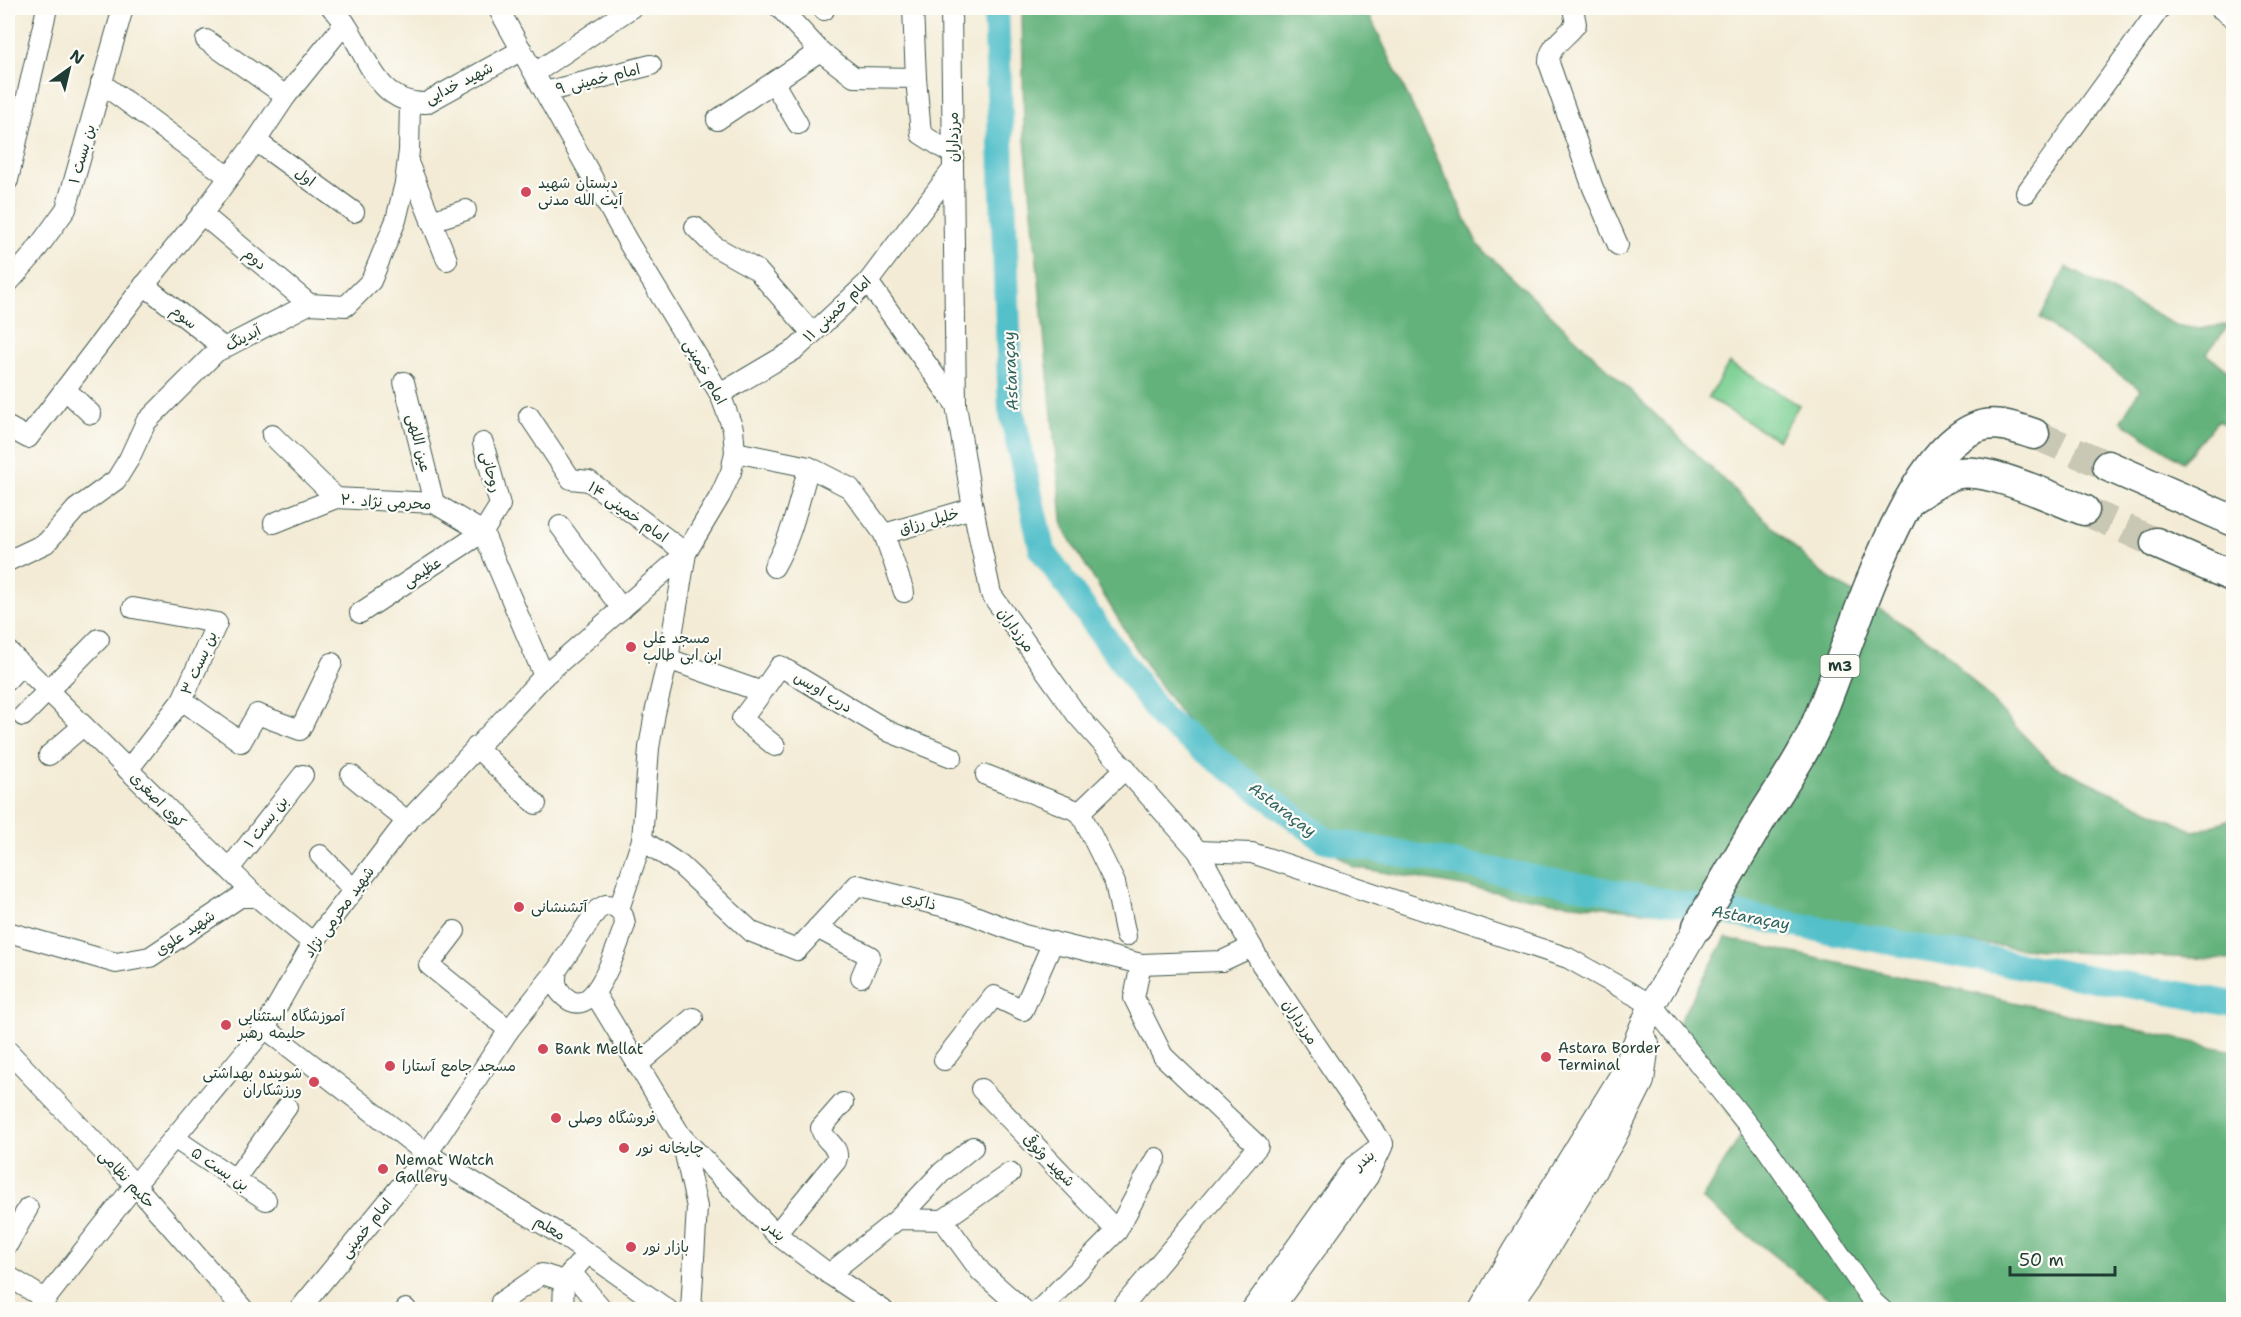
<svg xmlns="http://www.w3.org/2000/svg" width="2241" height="1317" font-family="'Shantell Sans','Playpen Sans Arabic',sans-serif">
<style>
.green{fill:#7acf92;stroke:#4c8663;stroke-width:1.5}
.forest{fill:#63b27c;stroke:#417858;stroke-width:1.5}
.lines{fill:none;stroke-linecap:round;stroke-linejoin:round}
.river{stroke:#53c0ca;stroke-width:26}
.highway-tunnel{stroke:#c9c8b5;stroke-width:30;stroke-dasharray:30 15;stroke-linecap:butt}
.minor-casing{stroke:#3f574c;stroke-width:22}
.major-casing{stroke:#3f574c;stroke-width:28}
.highway-casing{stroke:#3f574c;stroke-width:33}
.minor{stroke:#fff;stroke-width:20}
.major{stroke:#fff;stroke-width:26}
.highway{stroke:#fff;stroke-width:30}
.poi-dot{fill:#d1495b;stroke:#fdfcf7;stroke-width:2}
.labels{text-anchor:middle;stroke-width:4.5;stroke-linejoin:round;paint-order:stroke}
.shield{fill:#fdfcf7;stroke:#62766e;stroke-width:1.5}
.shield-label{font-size:14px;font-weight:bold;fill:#1f3d34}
.street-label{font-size:15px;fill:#1f3d34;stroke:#fdfcf7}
.poi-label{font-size:15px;fill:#1f3d34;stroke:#fdfcf7;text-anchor:start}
.water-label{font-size:16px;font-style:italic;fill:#2f6461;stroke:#fdfcf7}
</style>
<rect width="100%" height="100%" fill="#fdfcf7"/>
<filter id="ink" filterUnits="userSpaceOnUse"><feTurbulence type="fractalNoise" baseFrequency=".0167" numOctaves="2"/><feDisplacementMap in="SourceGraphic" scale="12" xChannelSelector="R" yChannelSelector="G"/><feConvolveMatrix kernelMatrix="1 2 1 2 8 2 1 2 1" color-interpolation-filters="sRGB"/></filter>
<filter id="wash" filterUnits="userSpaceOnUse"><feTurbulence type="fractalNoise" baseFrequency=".008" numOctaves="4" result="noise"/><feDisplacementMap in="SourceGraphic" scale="24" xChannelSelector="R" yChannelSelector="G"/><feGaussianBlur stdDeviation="1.35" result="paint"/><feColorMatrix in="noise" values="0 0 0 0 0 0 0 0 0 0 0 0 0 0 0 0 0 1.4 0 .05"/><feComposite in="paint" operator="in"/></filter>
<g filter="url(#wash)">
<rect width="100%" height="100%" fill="#f3ebd5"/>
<polygon class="green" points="1729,363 1799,405 1778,440 1708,398"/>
<g class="forest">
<polygon points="1022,8 1366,8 1478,245 1820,572 1941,648 2051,764 2196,832 2233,818 2233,960 2052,951 1553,902 1354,867 1229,779 1151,673 1063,528 1024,129"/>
<polygon points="2066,267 2175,325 2199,329 2230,324 2206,354 2233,374 2233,432 2218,420 2183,462 2121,421 2140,389 2040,319"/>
<polygon points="1726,938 2233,1051 2233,1309 1842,1309 1702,1199 1742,1134 1676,1027"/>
</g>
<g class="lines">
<polyline class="river" points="996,8 1011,409 1042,550 1163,719 1325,840 2234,1004"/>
</g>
</g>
<g filter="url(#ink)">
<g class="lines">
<g class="highway-tunnel">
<polyline points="2034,434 2108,466"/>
<polyline points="2084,510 2156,543"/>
</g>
<g class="minor-casing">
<g id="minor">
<path d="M332,8C366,39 369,105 426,103L522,50"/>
<polyline points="498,8 628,242 720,394 733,429 735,452 731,472 720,496 686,553 668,659 655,713 649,748 642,840 619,909"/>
<polyline points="780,8 820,51 854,77 916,78 921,134 954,155"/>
<polyline points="823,8 824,10"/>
<polyline points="913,8 916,78"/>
<polyline points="951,8 956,405 973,508 991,594 1077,715 1198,851 1262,965 1383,1144"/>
<path d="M1573,8L1576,24C1567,37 1548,46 1549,63L1593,188L1618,245"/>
<polyline points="2221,9 2234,18"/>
<polyline points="206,40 286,96"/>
<polyline points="535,73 631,8"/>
<polyline points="101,83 229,177"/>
<polyline points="774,83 798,124"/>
<polyline points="545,92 651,65"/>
<polyline points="717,120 820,51"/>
<polyline points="256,141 354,212"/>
<polyline points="409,165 447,260"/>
<polyline points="8,180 47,8"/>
<polyline points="2026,193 2160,8"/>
<polyline points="202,214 309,304"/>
<polyline points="431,221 466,210"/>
<polyline points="695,227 714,246 757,270 812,333"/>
<polyline points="868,282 956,405"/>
<polyline points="8,283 31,257 66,209 123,8"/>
<polyline points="144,285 224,348"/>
<polyline points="404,382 434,503"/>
<polyline points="65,389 91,414"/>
<polyline points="720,394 796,349 868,282 953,169"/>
<polyline points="8,427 28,438 135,297 202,214 256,141 286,96 345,23"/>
<polyline points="272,435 336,498"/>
<polyline points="735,452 809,467 850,488 884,534 973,508"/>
<polyline points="274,523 336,498 434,503 483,532 544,676"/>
<polyline points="560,526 622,609"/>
<polyline points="884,534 904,592"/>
<polyline points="8,561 46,543 76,509 116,480 129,459 146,422 216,352 309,304 346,306 371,281 396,220 405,183 409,151 410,103"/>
<path d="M774,567C793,534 798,503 809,467"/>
<polyline points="360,613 483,532 500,505 483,443"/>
<polyline points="8,651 257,897 313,943"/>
<polyline points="668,659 762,692 780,666 890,732 952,757"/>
<polyline points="8,679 21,665"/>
<polyline points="762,692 742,719 775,746"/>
<polyline points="182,700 241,742 257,714 300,730 332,663"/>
<polyline points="23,716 99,639"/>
<polyline points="476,747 536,804"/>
<polyline points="49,755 83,726"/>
<polyline points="128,770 182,700 217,623 133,608"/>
<polyline points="351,775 408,822"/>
<polyline points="986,775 1080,812 1126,768"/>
<polyline points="1080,812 1115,883 1126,936"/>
<polyline points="642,840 680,865 752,932 797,950 857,885 962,911 1024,935 1141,964 1222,961 1252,947"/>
<polyline points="1198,851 1252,853 1568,958 1652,1005 1764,1145 1873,1302 1882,1310"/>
<polyline points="320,855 354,890"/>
<polyline points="229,869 303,775"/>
<path d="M606,905C619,905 624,914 625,925C617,944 595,1026 564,996C555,988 555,980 557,970L597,910Z"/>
<polyline points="817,928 870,956 861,977"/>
<polyline points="455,931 429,965 509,1030"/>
<polyline points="8,932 116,963 150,957 240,897 257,897"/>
<polyline points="595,994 681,1136 697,1207 691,1310"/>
<polyline points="265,1028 427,1154 566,1238 668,1310"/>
<polyline points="8,1051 135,1185 244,1310"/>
<polyline points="944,1060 994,996 1023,1010 1053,942"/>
<polyline points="637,1065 693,1018"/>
<polyline points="981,1089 1117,1231"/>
<polyline points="681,1136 776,1234 829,1274 883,1310"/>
<polyline points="174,1138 266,1200"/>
<polyline points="235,1179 287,1107"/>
<polyline points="898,1219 942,1172 973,1147"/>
<polyline points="943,1220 981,1272 1024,1310"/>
<path d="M776,1234L836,1161C842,1146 823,1142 821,1128L843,1103"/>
<polyline points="8,1244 28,1208"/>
<polyline points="571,1272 603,1310"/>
<polyline points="829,1274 898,1219 943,1220 1010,1173"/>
<polyline points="8,1276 45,1299"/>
<polyline points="501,1302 542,1274 564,1281 588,1253"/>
<polyline points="37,1310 135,1185 265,1028 313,943 401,828 544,676 686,553 589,481 571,479 529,416"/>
<polyline points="299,1310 427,1154 509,1030 557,970"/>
<polyline points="406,1310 406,1309"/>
<polyline points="563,1310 564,1281"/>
<polyline points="1039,1310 1117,1231 1156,1158"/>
<polyline points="1120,1310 1258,1146 1163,1056 1134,998 1141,964"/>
<polyline points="1251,1310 1353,1167 1383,1144"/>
<polyline points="1272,1310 1368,1177 1382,1147"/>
</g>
</g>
<g class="major-casing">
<g id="major">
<polyline points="1482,1310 1514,1253 1622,1077 1652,1005 1698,926"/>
<polyline points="1505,1310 1532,1271 1612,1139 1641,1081 1646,1044"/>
</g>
</g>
<g class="highway-casing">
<g id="highway">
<polyline points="2108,466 2234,521"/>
<path d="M1914,497C1927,489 1940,479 1955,474C1985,465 2054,499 2084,510"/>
<polyline points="2156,543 2234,577"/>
<path d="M1698,926C1718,892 1738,858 1758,824C1776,794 1797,766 1812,734C1846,664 1902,442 1985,425C2002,422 2018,429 2034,434"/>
</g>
</g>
<use href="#minor" class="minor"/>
<use href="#major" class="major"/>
<use href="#highway" class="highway"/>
</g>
</g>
<g class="poi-dot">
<circle cx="526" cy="192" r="6"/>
<circle cx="631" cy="647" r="6"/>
<circle cx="519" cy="907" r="6"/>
<circle cx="226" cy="1025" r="6"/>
<circle cx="543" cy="1049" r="6"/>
<circle cx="1546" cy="1057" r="6"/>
<circle cx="390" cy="1066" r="6"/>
<circle cx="314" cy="1082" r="6"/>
<circle cx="556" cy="1118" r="6"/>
<circle cx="624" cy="1148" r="6"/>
<circle cx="383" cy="1169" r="6"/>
<circle cx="631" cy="1247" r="6"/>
</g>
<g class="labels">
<rect class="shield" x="1820.5" y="655" width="39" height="22" rx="4.5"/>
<g class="shield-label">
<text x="1840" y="671">M3</text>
</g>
<g class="street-label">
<text transform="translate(598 79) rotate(-14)" y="5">امام خمینی ۹</text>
<text transform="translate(459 83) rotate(-27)" y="5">شهید خدایی</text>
<text transform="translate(953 137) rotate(-90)" y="5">مرزداران</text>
<text transform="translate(82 154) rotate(-74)" y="5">بن بست ۱</text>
<text transform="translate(305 177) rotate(36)" y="5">اول</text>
<text transform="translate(255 259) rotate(40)" y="5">دوم</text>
<text transform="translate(837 309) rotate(-44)" y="5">امام خمینی ۱۱</text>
<text transform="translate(184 317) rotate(39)" y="5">سوم</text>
<text transform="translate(243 338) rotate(-28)" y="5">آبدینگ</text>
<text transform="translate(705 372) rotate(61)" y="5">امام خمینی</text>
<text transform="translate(419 443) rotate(76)" y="5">عین اللهی</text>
<text transform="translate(491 472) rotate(75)" y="5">روحانی</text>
<text transform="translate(386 502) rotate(3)" y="5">محرمی نژاد ۲۰</text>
<text transform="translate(628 512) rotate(35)" y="5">امام خمینی ۱۴</text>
<text transform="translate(929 521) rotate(-16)" y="5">خلیل رزاق</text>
<text transform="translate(422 572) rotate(-33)" y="5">عظیمی</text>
<text transform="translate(1016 630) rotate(54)" y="5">مرزداران</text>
<text transform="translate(199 663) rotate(-66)" y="5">بن بست ۳</text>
<text transform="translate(823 692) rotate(31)" y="5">درب اویس</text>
<text transform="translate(158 800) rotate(45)" y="5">کوی اصغری</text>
<text transform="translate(266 822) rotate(-52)" y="5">بن بست ۱</text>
<text transform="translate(919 901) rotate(14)" y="5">ذاکری</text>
<text transform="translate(339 912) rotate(-54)" y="5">شهید محرمی نژاد</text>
<text transform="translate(185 933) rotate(-34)" y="5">شهید علوی</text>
<text transform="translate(1300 1022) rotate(56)" y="5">مرزداران</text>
<text transform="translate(1049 1160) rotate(46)" y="5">شهید وثوقی</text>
<text transform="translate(1364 1160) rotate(-40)" y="5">بندر</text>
<text transform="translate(220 1169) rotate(34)" y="5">بن بست ۵</text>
<text transform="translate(127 1179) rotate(47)" y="5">حکیم نظامی</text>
<text transform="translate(366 1228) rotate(-51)" y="5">امام خمینی</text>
<text transform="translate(550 1228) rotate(32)" y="5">معلم</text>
<text transform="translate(775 1231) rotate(42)" y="5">بندر</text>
</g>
<g class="poi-label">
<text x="538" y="188">دبستان شهید<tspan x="538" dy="17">آیت الله مدنی</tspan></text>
<text x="643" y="643">مسجد علی<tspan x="643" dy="17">ابن ابی طالب</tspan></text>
<text x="531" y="912">آتشنشانی</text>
<text x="238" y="1021">آموزشگاه استثنایی<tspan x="238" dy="17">حلیمه رهبر</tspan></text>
<text x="1558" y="1053">Astara Border<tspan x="1558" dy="17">Terminal</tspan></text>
<text x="555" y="1054">Bank Mellat</text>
<text x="402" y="1071">مسجد جامع آستارا</text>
<text x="302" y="1078" text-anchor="end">شوینده بهداشتی<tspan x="302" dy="17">ورزشکاران</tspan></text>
<text x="568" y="1123">فروشگاه وصلی</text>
<text x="636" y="1153">چایخانه نور</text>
<text x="395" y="1165">Nemat Watch<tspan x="395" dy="17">Gallery</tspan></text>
<text x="643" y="1252">بازار نور</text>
</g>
<g class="water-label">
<text transform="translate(1010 371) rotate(-93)" y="6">Astaraçay</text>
<text transform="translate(1283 809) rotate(37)" y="6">Astaraçay</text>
<text transform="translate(1751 917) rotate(10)" y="6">Astaraçay</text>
</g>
</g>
<rect width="2241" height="1317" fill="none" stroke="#fdfcf7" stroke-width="30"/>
<g transform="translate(69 69) rotate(34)" stroke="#fdfcf7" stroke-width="4.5" paint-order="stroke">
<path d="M0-4.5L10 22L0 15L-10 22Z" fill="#1f3d34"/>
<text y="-9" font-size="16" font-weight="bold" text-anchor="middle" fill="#1f3d34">N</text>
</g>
<path d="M2010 1266v9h105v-9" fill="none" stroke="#1f3d34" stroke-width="3"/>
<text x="2019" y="1266" font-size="18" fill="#1f3d34" stroke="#fdfcf7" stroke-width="4.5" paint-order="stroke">50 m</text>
</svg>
